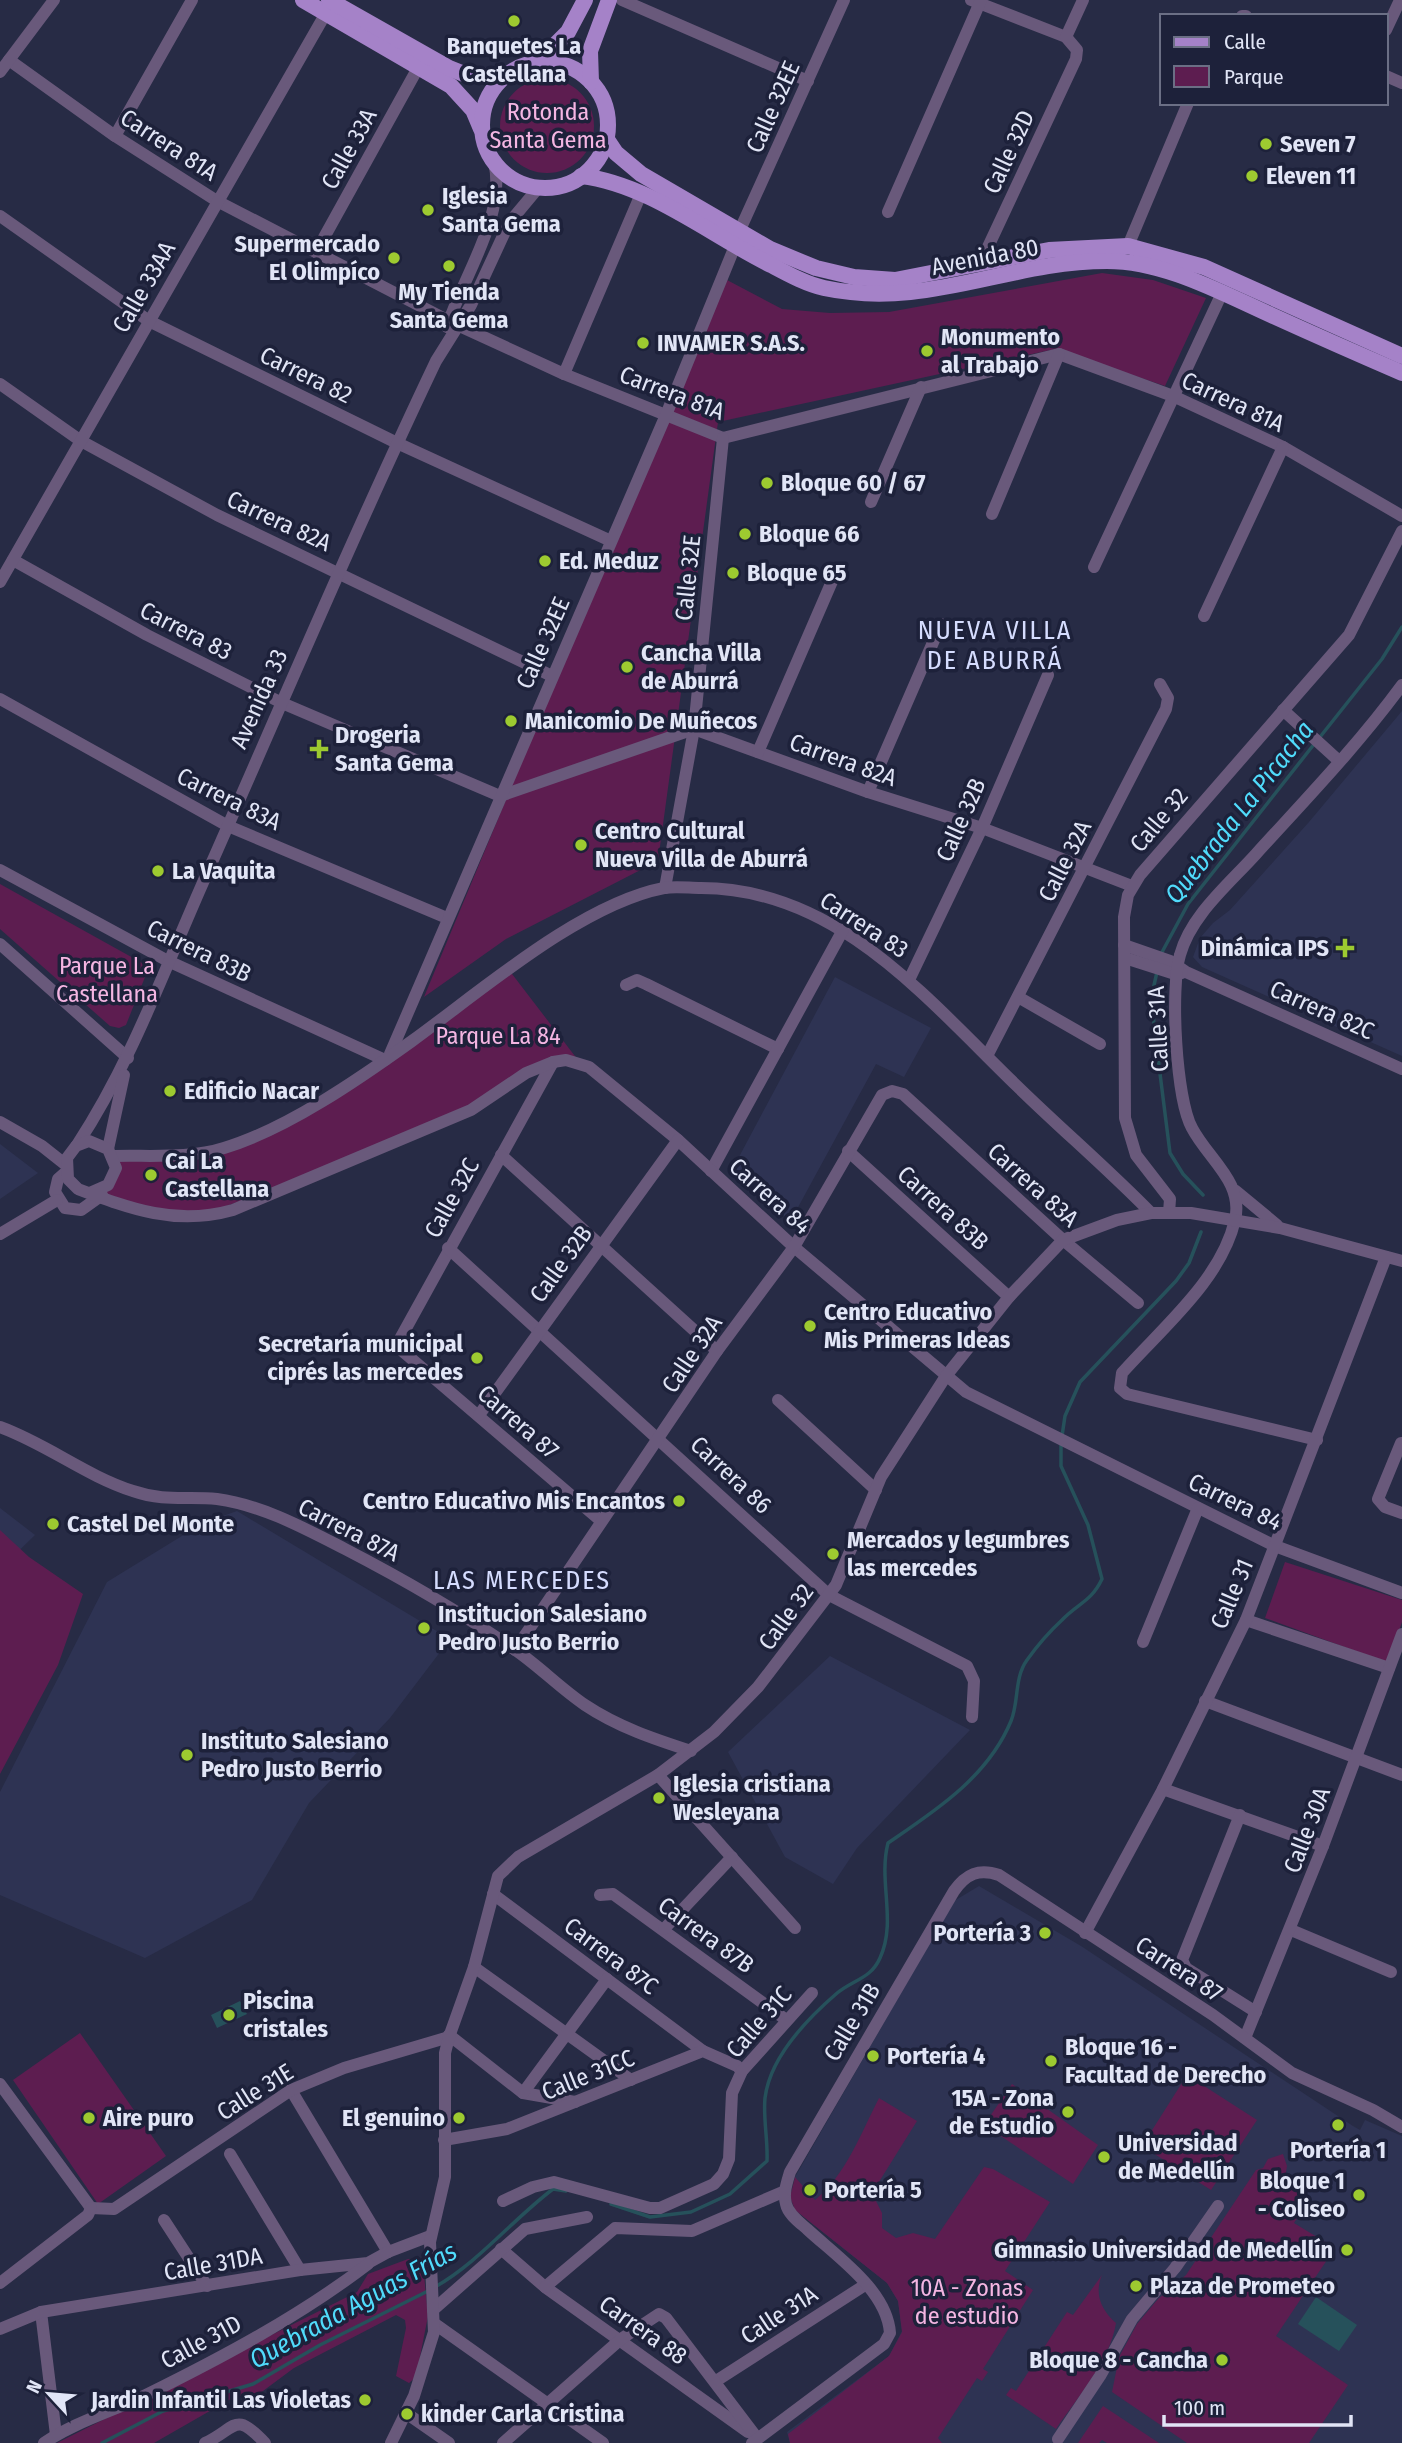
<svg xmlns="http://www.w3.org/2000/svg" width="1402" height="2443" font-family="'Fira Sans Condensed',sans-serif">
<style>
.built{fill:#2e3353}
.green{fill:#5d1d50}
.water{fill:#26515b}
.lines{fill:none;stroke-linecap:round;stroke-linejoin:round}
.stream{stroke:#26515b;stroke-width:3.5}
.minor{stroke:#69597b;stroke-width:12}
.major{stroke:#a582c8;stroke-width:16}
.poi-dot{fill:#9dca30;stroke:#1d213a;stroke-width:2.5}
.labels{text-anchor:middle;stroke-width:7;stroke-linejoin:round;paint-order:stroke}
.poi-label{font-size:24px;font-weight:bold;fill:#e1e5f6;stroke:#1d213a;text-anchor:start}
.street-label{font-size:24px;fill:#e1e5f6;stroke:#1d213a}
.park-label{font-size:24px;fill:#f4b5e2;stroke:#1d213a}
.neighbourhood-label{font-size:26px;letter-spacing:2px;fill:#d5dcfe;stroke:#1d213a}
.water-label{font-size:26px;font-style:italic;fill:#50dbfb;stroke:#1d213a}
</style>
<rect width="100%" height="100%" fill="#272b45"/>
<g class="built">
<polygon points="1402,711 1402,1056 1202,967 1193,957 1200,938 1213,923 1230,910 1309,822"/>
<polygon points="835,977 931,1028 904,1077 876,1064 790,1222 732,1170"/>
<polygon points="0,1144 38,1173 0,1199"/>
<polygon points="0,1508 35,1535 0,1569"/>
<polygon points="237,1511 450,1639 390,1718 309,1803 252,1900 145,1958 0,1895 0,1792 107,1582 203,1523"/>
<polygon points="830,1656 970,1730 857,1848 833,1884 785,1857 728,1752"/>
<polygon points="979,1886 1081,1946 1353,2126 1360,2130 1365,2120 1402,2136 1402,2443 790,2443 787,2432 889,2356 902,2331 898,2301 887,2283 795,2210 795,2177 954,1901"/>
</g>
<g class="green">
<circle cx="547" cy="126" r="47"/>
<polygon points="1102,273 1153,280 1206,298 1165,386 1055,349 718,422 658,861 506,939 424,997 662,424 727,280 782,309 830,313 889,312"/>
<polygon points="0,884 144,964 147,972 126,1025 119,1028 110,1026 0,929"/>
<polygon points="509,970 581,1064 566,1060 526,1073 471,1110 332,1168 193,1218 92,1192 103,1189 114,1156 225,1148 355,1081"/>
<polygon points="0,1530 29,1557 83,1594 58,1665 0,1774"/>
<polygon points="1285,1562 1402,1600 1402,1622 1388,1663 1265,1618"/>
<polygon points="80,2033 166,2156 98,2204 13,2080"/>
<polygon points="1187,2075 1257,2120 1211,2190 1142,2146"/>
<polygon points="1012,2084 1098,2145 1073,2184 984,2125"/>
<path d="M879,2098L917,2121L872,2193L882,2213V2228L896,2238L913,2233L935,2239L984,2167L993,2169L1050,2202L1005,2271L1033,2290L983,2369L988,2372L982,2381L977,2378L938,2438L942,2443H790L788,2434L889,2356L902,2332L898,2301L887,2283L795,2210L790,2197L795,2177L815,2200C846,2175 861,2133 879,2098Z"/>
<polygon points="1283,2154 1287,2166 1285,2178 1308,2201 1294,2223 1335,2248 1276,2336 1348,2385 1309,2443 1187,2443 1112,2392 1119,2357 1137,2324 1158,2299 1186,2275 1256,2170 1263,2168 1268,2159"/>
<polygon points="408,2259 417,2259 423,2264 428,2316 416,2377 409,2383 396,2376 406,2328 405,2320 396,2315 294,2368 263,2391 252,2396 236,2396 154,2443 57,2443 357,2292 368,2274"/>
<path d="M1102,2275C1094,2294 1101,2310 1116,2323C1110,2361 1077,2398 1056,2429L1006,2395L1011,2388L1016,2391L1067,2312L1073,2315Z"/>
<polygon points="1103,2406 1159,2443 1107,2443 1102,2440 1099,2443 1078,2443"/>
</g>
<g class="water">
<polygon points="240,2001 247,2014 217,2028 211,2015"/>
<polygon points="1316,2297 1357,2325 1339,2351 1298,2324"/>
</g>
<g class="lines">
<g class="stream">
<polyline points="1320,737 1382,659 1402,627"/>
<polyline points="1161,954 1188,904 1315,743"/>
<polyline points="1157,972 1152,994 1154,1026 1170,1153 1183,1174 1203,1195"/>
<polyline points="1062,1436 1065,1416 1080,1382 1176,1281 1189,1263 1201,1232"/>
<path d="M611,2204L650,2217L691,2212L730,2194L767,2161C768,2140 763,2118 765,2098C770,2057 806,2020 836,1994C852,1980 871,1979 880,1958C897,1921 878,1882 888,1843C935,1811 988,1777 1011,1721C1019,1702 1014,1678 1027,1660C1037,1646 1049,1632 1062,1620C1078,1603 1091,1602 1102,1579L1088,1525L1061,1466V1444"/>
<path d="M435,2287C479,2262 512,2220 553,2189L566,2191"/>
<polyline points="102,2443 163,2411 253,2384 320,2345 428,2291"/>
</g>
<g class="minor">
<polyline points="622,0 808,81"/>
<polyline points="971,0 1066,37 1077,50 1076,59 980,264"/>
<polyline points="1242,16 1246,16"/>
<polyline points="1386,30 1400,0"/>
<polyline points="1066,37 1083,0"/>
<polyline points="9,60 115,136 217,201 453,323 564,374 723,438 1059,354 1173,396 1283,447 1402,516"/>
<polyline points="0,72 54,0"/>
<polyline points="1386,76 1402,83"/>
<polyline points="115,136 192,0"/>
<polyline points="888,212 981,0"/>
<polyline points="0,216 149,321 397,443 611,541"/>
<polyline points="739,232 844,0"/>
<polyline points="1128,246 1188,103"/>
<polyline points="316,252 419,66"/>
<path d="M447,327C463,276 507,215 494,162"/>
<polyline points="564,374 641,194"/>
<polyline points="0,384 81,441 217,515 552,676"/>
<polyline points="871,502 921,387"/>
<polyline points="992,514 1059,354"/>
<polyline points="13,560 147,635 282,703 500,796 694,729 868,792 982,828 1132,886"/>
<polyline points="1094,567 1222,293"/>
<polyline points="0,582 326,13"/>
<polyline points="1204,616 1283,447"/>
<polyline points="0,699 228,826 447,918"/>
<polyline points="1283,710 1339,761"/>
<polyline points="758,752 833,579"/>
<polyline points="868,792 941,624"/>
<polyline points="0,870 168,961 385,1060"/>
<polyline points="665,888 694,729 723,438"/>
<polyline points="0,944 128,1058"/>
<polyline points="1124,945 1170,961 1186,972 1402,1069"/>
<polyline points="1125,958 1175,974 1182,973"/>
<polyline points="909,980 982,828 1048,675"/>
<polyline points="626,985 637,980 646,984 778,1049"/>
<polyline points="1018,997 1100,1044"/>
<polyline points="390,1054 666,415 735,246"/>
<polyline points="987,1056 1166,709 1168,698 1160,684"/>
<polyline points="553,1062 400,1339 400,1349 601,1521"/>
<polyline points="0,1122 42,1146 66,1165"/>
<path d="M77,1145C133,1060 167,962 209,869C284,699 356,529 436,361L471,305L509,223L539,187"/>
<polyline points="108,1149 124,1075"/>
<polyline points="848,1151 1009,1297"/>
<polyline points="501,1155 717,1351"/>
<path d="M114,1156C149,1155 190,1159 224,1148C287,1129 359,1079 412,1041C481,991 581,904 664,888C676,886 689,888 701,888C837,888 927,999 1017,1086C1061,1129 1108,1169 1151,1213"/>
<polyline points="711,1171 843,930"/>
<polyline points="66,1172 58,1179 55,1192 65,1208 81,1210 102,1195"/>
<polyline points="1236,1191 1277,1225"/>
<path d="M92,1192L108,1185L116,1168L108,1149L89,1141L76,1146L67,1158L68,1179L78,1189C131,1209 176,1226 233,1210L471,1110L526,1073L553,1062L566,1060L589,1067L678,1140L794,1247L966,1392L1275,1546L1402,1593"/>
<polyline points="1169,1213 1170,1199 1136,1155 1125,1118 1124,917 1128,895 1140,875 1349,635 1402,531"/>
<polyline points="0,1234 57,1200"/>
<polyline points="448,1248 829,1595 967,1666 974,1681 972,1717"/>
<polyline points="778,1400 876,1490"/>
<polyline points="479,1415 678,1140"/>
<path d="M0,1427C47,1444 86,1476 133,1491C165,1502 187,1496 217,1499C262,1505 306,1529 345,1549C403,1579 460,1612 514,1649C539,1666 560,1688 585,1705C618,1727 654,1739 691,1751"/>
<path d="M1317,1440L1127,1394L1120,1388L1122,1373C1162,1328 1221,1280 1235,1220C1244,1182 1208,1159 1192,1128C1176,1099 1170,987 1180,955C1191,915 1229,884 1256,854C1306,799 1358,745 1402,685"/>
<polyline points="1401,1443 1378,1499 1385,1507 1402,1513"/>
<polyline points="1246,1620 1389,1668"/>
<polyline points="1143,1642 1198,1508"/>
<polyline points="515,1650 717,1351 794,1247 882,1095 892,1091 903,1094 1063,1240 1138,1303"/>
<polyline points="1205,1701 1402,1775"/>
<polyline points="658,1775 795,1928"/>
<polyline points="1163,1789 1323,1846"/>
<polyline points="1240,1815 1182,1960 1186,1968 1256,2012"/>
<polyline points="493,1894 703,2051"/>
<polyline points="600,1895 613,1894 785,2019"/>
<polyline points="664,1929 732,1857"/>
<polyline points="1291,1930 1391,1972"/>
<polyline points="1085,1933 1163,1789 1246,1620 1386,1257"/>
<polyline points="474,1967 631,2080"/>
<polyline points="449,2035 523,2093 575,2102"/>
<polyline points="1245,2038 1323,1846 1402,1634"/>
<polyline points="0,2084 91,2208"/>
<polyline points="291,2090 388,2252"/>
<polyline points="523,2093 607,1979"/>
<polyline points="444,2140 507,2129 703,2051 737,2066 742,2071"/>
<polyline points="230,2154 300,2270"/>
<polyline points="503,2201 533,2187 554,2182 650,2208 660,2208 714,2184 723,2174 729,2159 732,2093 742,2071 812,1993"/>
<polyline points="91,2208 114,2209 291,2090 344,2068 449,2037"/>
<polyline points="164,2220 207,2286"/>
<polyline points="501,2249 545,2287 748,2432"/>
<polyline points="0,2283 88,2215 91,2208"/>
<polyline points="545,2287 615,2228 692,2231 785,2191"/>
<polyline points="433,2310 525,2229 587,2217"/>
<polyline points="41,2312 56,2435"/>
<polyline points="435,2324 603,2443"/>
<polyline points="0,2329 41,2312 300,2270 368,2263 388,2252 430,2236"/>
<polyline points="716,2381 865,2285"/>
<polyline points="406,2413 449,2443"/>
<polyline points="1058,2439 1100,2376 1132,2319 1175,2268 1218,2206"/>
<path d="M44,2443C75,2422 113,2411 146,2395C223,2357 300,2316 368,2264"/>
<path d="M205,2443C237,2428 234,2410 265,2443"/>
<polyline points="391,2443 414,2396 434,2332 430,2242 445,2177 445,2053 449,2037 474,1967 498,1876 518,1857 658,1775 714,1732 758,1687 836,1585 881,1477 946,1376 1009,1297 1063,1240 1117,1220 1151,1213 1191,1213 1280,1228 1402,1261"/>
<polyline points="503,2443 621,2339 659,2314 666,2318 757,2438"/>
<path d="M752,2443L884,2344L890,2333C887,2290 836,2256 807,2229C799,2222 788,2214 786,2204C783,2193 787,2182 790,2172L954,1891C966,1874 979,1868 999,1875L1213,2015L1292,2073L1373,2110L1402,2127"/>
</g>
<g class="major">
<polyline points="303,0 451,86 473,110 481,129"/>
<polyline points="329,0 449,68 464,74 506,76"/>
<polyline points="538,62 568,32 585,0"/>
<circle cx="545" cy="125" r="63"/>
<polyline points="591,82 590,51 609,0"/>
<polyline points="606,138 616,153 641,174 770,249 816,268 854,277 895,280 1049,250 1128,246 1204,267 1402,356"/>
<path d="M581,176C649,184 710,235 771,265C788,274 806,284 824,288C927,310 1008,261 1107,261C1164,261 1220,292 1271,315C1315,335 1358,354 1402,373"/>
</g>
</g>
<g class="poi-dot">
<circle cx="514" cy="21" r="7"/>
<circle cx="1266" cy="144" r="7"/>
<circle cx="1252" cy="176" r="7"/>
<circle cx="428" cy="210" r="7"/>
<circle cx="394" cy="258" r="7"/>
<circle cx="449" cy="266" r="7"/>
<circle cx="643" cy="343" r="7"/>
<circle cx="927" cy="351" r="7"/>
<circle cx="767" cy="483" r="7"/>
<circle cx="745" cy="534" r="7"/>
<circle cx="545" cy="561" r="7"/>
<circle cx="733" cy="573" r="7"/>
<circle cx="627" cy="667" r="7"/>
<circle cx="511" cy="721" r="7"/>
<path d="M315.5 738.5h7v7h7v7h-7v7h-7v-7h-7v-7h7z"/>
<circle cx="581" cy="845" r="7"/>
<circle cx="158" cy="871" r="7"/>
<path d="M1341.5 937.5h7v7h7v7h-7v7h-7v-7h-7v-7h7z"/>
<circle cx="170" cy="1091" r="7"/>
<circle cx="151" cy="1175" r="7"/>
<circle cx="810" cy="1326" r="7"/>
<circle cx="477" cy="1358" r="7"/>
<circle cx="679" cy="1501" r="7"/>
<circle cx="53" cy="1524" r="7"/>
<circle cx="833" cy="1554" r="7"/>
<circle cx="424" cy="1628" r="7"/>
<circle cx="187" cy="1755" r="7"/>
<circle cx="659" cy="1798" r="7"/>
<circle cx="1045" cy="1933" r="7"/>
<circle cx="229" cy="2015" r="7"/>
<circle cx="873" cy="2056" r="7"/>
<circle cx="1051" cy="2061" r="7"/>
<circle cx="1068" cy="2112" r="7"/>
<circle cx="89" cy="2118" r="7"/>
<circle cx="459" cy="2118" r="7"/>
<circle cx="1338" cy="2125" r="7"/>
<circle cx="1104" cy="2157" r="7"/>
<circle cx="810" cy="2190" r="7"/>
<circle cx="1359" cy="2195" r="7"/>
<circle cx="1347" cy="2250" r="7"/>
<circle cx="1136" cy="2286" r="7"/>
<circle cx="1222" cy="2360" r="7"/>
<circle cx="365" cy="2400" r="7"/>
<circle cx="407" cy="2414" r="7"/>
</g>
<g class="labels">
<g class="poi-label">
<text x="514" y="54" text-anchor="middle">Banquetes La<tspan x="514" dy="28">Castellana</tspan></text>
<text x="1280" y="152">Seven 7</text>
<text x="1266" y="184">Eleven 11</text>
<text x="442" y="204">Iglesia<tspan x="442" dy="28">Santa Gema</tspan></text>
<text x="380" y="252" text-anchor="end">Supermercado<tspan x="380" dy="28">El Olimpíco</tspan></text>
<text x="449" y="300" text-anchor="middle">My Tienda<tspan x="449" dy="28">Santa Gema</tspan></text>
<text x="941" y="345">Monumento<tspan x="941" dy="28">al Trabajo</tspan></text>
<text x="657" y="351">INVAMER S.A.S.</text>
<text x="781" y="491">Bloque 60 / 67</text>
<text x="759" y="542">Bloque 66</text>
<text x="559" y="569">Ed. Meduz</text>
<text x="747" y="581">Bloque 65</text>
<text x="641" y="661">Cancha Villa<tspan x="641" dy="28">de Aburrá</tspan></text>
<text x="525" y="729">Manicomio De Muñecos</text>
<text x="335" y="743">Drogeria<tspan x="335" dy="28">Santa Gema</tspan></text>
<text x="595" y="839">Centro Cultural<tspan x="595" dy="28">Nueva Villa de Aburrá</tspan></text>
<text x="172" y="879">La Vaquita</text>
<text x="1329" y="956" text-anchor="end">Dinámica IPS</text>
<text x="184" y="1099">Edificio Nacar</text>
<text x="165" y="1169">Cai La<tspan x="165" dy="28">Castellana</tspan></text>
<text x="824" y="1320">Centro Educativo<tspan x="824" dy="28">Mis Primeras Ideas</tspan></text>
<text x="463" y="1352" text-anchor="end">Secretaría municipal<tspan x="463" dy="28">ciprés las mercedes</tspan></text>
<text x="665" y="1509" text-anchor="end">Centro Educativo Mis Encantos</text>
<text x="67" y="1532">Castel Del Monte</text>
<text x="847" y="1548">Mercados y legumbres<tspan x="847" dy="28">las mercedes</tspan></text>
<text x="438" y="1622">Institucion Salesiano<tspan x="438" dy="28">Pedro Justo Berrio</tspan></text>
<text x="201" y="1749">Instituto Salesiano<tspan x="201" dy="28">Pedro Justo Berrio</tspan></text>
<text x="673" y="1792">Iglesia cristiana<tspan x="673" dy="28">Wesleyana</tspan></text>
<text x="1031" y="1941" text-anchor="end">Portería 3</text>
<text x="243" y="2009">Piscina<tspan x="243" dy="28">cristales</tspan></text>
<text x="1065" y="2055">Bloque 16 -<tspan x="1065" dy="28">Facultad de Derecho</tspan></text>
<text x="887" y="2064">Portería 4</text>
<text x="1054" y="2106" text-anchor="end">15A - Zona<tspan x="1054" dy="28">de Estudio</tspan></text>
<text x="103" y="2126">Aire puro</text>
<text x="445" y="2126" text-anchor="end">El genuino</text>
<text x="1118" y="2151">Universidad<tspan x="1118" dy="28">de Medellín</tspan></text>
<text x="1338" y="2158" text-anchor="middle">Portería 1</text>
<text x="1345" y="2189" text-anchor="end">Bloque 1<tspan x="1345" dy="28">- Coliseo</tspan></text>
<text x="824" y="2198">Portería 5</text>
<text x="1333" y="2258" text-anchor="end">Gimnasio Universidad de Medellín</text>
<text x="1150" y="2294">Plaza de Prometeo</text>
<text x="1208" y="2368" text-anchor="end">Bloque 8 - Cancha</text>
<text x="351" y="2408" text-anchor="end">Jardin Infantil Las Violetas</text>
<text x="421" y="2422">kinder Carla Cristina</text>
</g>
<g class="street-label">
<text transform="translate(773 107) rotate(-66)" y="8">Calle 32EE</text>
<text transform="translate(169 145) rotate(33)" y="8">Carrera 81A</text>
<text transform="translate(349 149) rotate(-61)" y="8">Calle 33A</text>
<text transform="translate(1009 152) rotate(-65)" y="8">Calle 32D</text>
<text transform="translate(985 257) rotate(-11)" y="8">Avenida 80</text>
<text transform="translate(144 287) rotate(-60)" y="8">Calle 33AA</text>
<text transform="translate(306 375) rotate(26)" y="8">Carrera 82</text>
<text transform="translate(672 393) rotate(21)" y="8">Carrera 81A</text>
<text transform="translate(1233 402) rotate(25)" y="8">Carrera 81A</text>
<text transform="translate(279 521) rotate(25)" y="8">Carrera 82A</text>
<text transform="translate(688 578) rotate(-84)" y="8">Calle 32E</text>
<text transform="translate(186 631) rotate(27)" y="8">Carrera 83</text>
<text transform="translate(543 643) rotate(-66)" y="8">Calle 32EE</text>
<text transform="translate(259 699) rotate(-66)" y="8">Avenida 33</text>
<text transform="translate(843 760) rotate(20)" y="8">Carrera 82A</text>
<text transform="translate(229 799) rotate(26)" y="8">Carrera 83A</text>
<text transform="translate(961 820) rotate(-66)" y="8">Calle 32B</text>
<text transform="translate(1159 820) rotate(-50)" y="8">Calle 32</text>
<text transform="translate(1065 861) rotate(-63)" y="8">Calle 32A</text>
<text transform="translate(864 925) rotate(33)" y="8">Carrera 83</text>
<text transform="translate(199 951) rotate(26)" y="8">Carrera 83B</text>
<text transform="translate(1322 1010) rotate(24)" y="8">Carrera 82C</text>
<text transform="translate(1158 1029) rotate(-93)" y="8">Calle 31A</text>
<text transform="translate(1033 1185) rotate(42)" y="8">Carrera 83A</text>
<text transform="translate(770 1196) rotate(42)" y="8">Carrera 84</text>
<text transform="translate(452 1198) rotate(-61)" y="8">Calle 32C</text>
<text transform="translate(943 1208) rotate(42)" y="8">Carrera 83B</text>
<text transform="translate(561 1264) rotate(-54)" y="8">Calle 32B</text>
<text transform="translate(692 1354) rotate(-56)" y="8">Calle 32A</text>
<text transform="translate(518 1422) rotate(41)" y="8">Carrera 87</text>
<text transform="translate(731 1475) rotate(43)" y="8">Carrera 86</text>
<text transform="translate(1235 1502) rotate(26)" y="8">Carrera 84</text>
<text transform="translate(349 1530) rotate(27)" y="8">Carrera 87A</text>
<text transform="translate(1232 1594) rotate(-67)" y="8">Calle 31</text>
<text transform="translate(786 1617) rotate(-54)" y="8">Calle 32</text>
<text transform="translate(1307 1830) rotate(-69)" y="8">Calle 30A</text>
<text transform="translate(706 1935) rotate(36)" y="8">Carrera 87B</text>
<text transform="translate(611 1956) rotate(37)" y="8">Carrera 87C</text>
<text transform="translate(1179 1969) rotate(33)" y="8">Carrera 87</text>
<text transform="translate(759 2022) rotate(-49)" y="8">Calle 31C</text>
<text transform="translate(852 2022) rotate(-59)" y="8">Calle 31B</text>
<text transform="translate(588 2075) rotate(-22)" y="8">Calle 31CC</text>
<text transform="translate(255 2092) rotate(-32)" y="8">Calle 31E</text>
<text transform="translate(213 2264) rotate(-10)" y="8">Calle 31DA</text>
<text transform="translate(779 2315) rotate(-33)" y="8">Calle 31A</text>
<text transform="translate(643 2330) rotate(35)" y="8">Carrera 88</text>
<text transform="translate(201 2342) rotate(-28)" y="8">Calle 31D</text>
</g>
<g class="park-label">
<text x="548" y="120">Rotonda<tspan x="548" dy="28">Santa Gema</tspan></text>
<text x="107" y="974">Parque La<tspan x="107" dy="28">Castellana</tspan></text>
<text x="498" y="1044">Parque La 84</text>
<text x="967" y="2296">10A - Zonas<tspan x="967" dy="28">de estudio</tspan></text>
</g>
<g class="neighbourhood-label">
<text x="995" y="639">NUEVA VILLA<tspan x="995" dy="30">DE ABURRÁ</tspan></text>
<text x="522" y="1589">LAS MERCEDES</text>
</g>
<g class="water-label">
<text transform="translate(1239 812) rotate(-52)" y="9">Quebrada La Picacha</text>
<text transform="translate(353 2305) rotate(-29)" y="9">Quebrada Aguas Frías</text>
</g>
</g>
<rect x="1160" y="14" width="228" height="91" fill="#1d213a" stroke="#6b6f85" stroke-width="2"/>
<rect x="1174" y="37" width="35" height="10" fill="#a582c8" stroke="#6b6f85" stroke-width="2"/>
<text x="1224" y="49" font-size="21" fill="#e1e5f6">Calle</text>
<rect x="1174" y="66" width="35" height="21" fill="#5d1d50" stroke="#6b6f85" stroke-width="2"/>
<text x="1224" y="84" font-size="21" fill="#e1e5f6">Parque</text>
<g transform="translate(49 2394) rotate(296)" stroke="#1d213a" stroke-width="5" paint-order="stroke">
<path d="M0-5L12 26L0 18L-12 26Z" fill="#e1e5f6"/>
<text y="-10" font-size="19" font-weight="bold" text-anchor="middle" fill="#e1e5f6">N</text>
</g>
<path d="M1164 2415v10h187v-10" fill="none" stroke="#e1e5f6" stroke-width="3.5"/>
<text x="1174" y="2415" font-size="21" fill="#e1e5f6" stroke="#1d213a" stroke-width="5" paint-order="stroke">100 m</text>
</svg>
